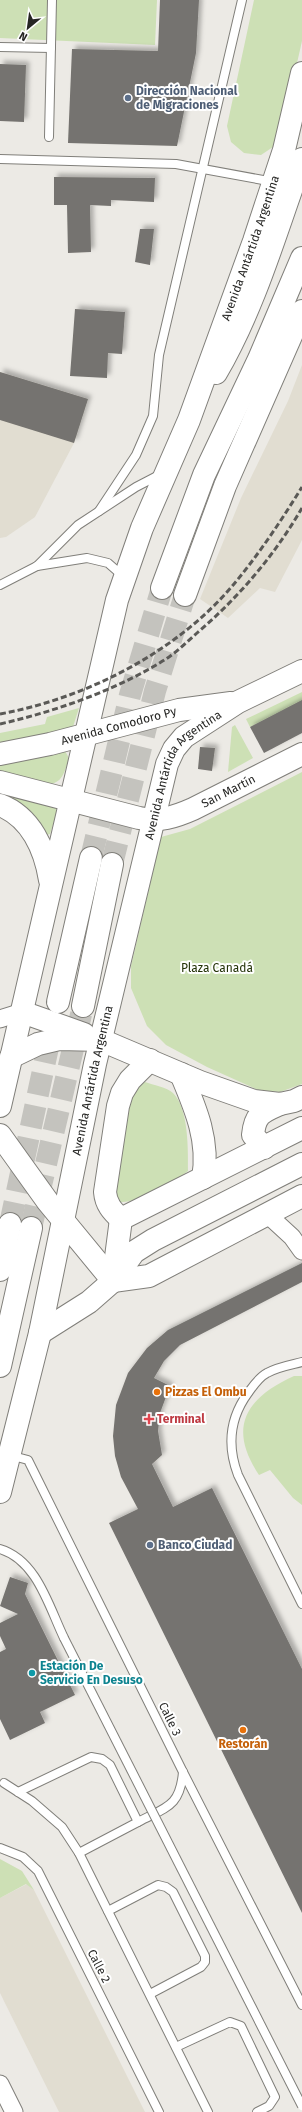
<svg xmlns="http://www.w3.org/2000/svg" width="302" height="2112" font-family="'Fira Sans',sans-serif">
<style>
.built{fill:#e1ddd1}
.green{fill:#cde0b5}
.building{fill:#75736f;filter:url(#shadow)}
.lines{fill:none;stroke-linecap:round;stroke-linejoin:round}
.motorway-tunnel{stroke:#c4c3be;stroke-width:22;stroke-dasharray:22 11;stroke-linecap:butt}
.service-casing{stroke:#807f7a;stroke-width:10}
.minor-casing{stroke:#807f7a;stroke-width:19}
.secondary-casing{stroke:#807f7a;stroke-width:24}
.motorway-casing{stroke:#807f7a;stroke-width:24}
.service{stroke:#fff;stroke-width:8}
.minor{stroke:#fff;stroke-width:17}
.secondary{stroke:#fff;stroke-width:22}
.motorway{stroke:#fff;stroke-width:22}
.rail{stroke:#5a5956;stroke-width:3;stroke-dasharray:6 3;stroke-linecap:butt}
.service-bridge-casing{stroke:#807f7a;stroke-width:10;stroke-linecap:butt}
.service-bridge{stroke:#fff;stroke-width:8}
.service-dot{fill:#5c6f8a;stroke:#fff;stroke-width:1.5}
.food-dot{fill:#e8710a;stroke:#fff;stroke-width:1.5}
.health-dot{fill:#e0444e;stroke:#fff;stroke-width:1.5}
.culture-dot{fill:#0f9aa8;stroke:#fff;stroke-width:1.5}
.labels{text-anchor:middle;stroke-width:4;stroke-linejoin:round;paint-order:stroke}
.service-label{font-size:12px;font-weight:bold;fill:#4e5e75;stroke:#fff;text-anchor:start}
.street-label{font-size:12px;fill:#262624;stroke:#fff}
.park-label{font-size:12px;fill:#233207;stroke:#fff}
.food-label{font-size:12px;font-weight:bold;fill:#c56008;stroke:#fff;text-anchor:start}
.health-label{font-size:12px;font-weight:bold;fill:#be3a42;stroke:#fff;text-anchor:start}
.culture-label{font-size:12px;font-weight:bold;fill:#0d838f;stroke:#fff;text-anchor:start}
</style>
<defs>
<filter id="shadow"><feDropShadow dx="3.5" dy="-3.5" stdDeviation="2" flood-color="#0004"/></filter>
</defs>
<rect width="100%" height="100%" fill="#eceae5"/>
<g class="built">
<polygon points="302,365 302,540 275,592 260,588 228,618 200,599 241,498 288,401"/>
<polygon points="0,372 88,399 74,443 35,517 6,537 0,538"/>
<polygon points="27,1884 34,1890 145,2112 59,2112 0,1993 0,1898"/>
</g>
<g class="green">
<polygon points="0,0 157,0 155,45 0,38"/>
<polygon points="254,0 302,0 302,41 280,138 276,145 261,155 244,153 231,142 227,126"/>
<polygon points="302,692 302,701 250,727 246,719"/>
<polygon points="79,708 72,730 0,743 0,733 45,724 47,717"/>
<polygon points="235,725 253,758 228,772 232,727"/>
<path d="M65,751L69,758C65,770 63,784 48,784L0,771V760Z"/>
<polygon points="302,772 302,1084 280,1092 258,1090 207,1067 166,1045 147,1026 131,988 131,966 161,837 190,829"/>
<path d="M0,791L55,807L57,812L50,834L47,835C30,810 26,809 0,796Z"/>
<path d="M145,1082C153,1085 167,1087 173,1093C189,1109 188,1150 188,1171C173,1184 135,1205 115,1202L128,1103L134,1088Z"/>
<path d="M294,1376H302V1505L293,1498L270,1470L259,1475C227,1427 246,1398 294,1376Z"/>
<polygon points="0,1859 22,1871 34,1890 26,1884 0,1898"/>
</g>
<g class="building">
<polygon points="160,0 199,0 196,53 177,146 68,143 72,49 158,51"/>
<polygon points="0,64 26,65 24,122 0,121"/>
<polygon points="54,177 155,178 154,202 111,200 111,206 90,205 91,252 68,253 67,205 54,205"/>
<polygon points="140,229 154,229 150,265 135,262"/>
<polygon points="75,309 125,312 122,354 108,353 107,378 70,376"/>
<polygon points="0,372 88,399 74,443 0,420"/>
<polygon points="302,700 302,733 264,753 250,727"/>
<polygon points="200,747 215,748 212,771 198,769"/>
<polygon points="302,1263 302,1282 180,1345 164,1361 154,1378 170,1386 160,1413 158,1431 162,1455 152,1464 173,1507 212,1488 302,1669 302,1913 109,1523 138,1509 121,1477 115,1456 113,1436 116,1405 128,1373 147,1348 168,1330"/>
<polygon points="10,1577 28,1583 25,1594 75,1695 40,1712 45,1723 10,1740 0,1719 0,1652 6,1649 0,1636 0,1623 18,1614 0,1606"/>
</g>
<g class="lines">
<g class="motorway-tunnel">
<polyline points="91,858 130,695 162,588"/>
<polyline points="112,864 155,691 185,595"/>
<polyline points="10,1224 53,1024"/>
<polyline points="31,1228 83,1006"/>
</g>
<g class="service-casing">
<g id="service">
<polyline points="0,47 51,48"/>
<polyline points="49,137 52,0"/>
<polyline points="0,159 176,164 274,182"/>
<polyline points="99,511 136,455 153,416 159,355 242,0"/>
<polyline points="37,566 87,558 108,563 124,577"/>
<polyline points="0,585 37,566 78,525 136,487 161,474"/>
<path d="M302,1362C290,1365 277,1367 267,1373C259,1377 253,1386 248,1393C229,1419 227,1446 238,1475L302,1604"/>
<polyline points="9,1455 28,1460 183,1772 302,2005"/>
<path d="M0,1549C37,1560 49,1607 64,1638"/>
<polyline points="4,1783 32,1801 62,1827 79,1853 208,2112"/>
<polyline points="18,1792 91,1757 102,1759 110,1765 138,1822 79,1853"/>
<path d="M138,1822C166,1807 180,1807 183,1772"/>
<polyline points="0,1848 23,1857 38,1871 159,2112"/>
<polyline points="108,1911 158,1885 166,1887 173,1892 205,1956 205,1962 201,1967 150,1994"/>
<polyline points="176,2047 230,2022 241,2026 275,2097 269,2106 257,2112"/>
</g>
</g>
<g class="minor-casing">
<g id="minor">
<polyline points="0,1019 22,1012"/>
<polyline points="267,1214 292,1237 302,1251"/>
<polyline points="0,2084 14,2112"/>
</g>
</g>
<g class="secondary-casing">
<g id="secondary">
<path d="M216,373C255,306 276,231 302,159"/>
<path id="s1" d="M0,754L50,744L179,710L231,703"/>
<path id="s2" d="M0,782L139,818C159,822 175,817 193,809L302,754"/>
<path d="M0,805C31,817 45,849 50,880"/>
<polyline points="22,1012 84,1034"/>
<polyline points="11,1057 38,1044 59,1039 101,1040 200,1082 254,1101 280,1104 294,1101 302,1097"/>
<path d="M181,1074C195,1107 210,1141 203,1178"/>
<path id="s3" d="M0,1106L117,600L142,528L189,420L254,241L284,150L302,73"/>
<polyline points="0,1135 48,1202 113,1281"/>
<path d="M264,1148L253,1135C255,1114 262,1112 280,1104"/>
<path d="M121,1219C112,1211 106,1204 105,1192L118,1106L122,1093L130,1080L150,1060"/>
<polyline points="113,1280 121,1219 302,1128"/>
<polyline points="113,1281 149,1276 302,1196"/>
<polyline points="40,1333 89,1302 113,1281 134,1252 153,1240 302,1164"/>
<path id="s4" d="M0,1492L40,1333L95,1064L167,764L174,749L184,737L238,702L302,671"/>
</g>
</g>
<g class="motorway-casing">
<g id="motorway">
<polyline points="162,588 204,475 259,359 302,258"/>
<polyline points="185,595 225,486 302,311"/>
<polyline points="58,1002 91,858"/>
<polyline points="83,1006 112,864"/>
<polyline points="0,1270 10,1224"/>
<polyline points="0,1366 31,1228"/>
</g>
</g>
<use href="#service" class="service"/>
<use href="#minor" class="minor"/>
<use href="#secondary" class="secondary"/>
<use href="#motorway" class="motorway"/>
<g class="rail">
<path d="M0,714C87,698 177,652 234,584C259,554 281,521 302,487"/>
<path d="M0,724C57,711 120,689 169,657C179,650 188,641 197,633C239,597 274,556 302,508"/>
</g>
<g class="service-bridge-casing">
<polyline id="service-bridge" points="64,1638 302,2106"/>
</g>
<use href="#service-bridge" class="service-bridge"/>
</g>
<g class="service-dot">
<circle cx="128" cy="98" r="4"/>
<circle cx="150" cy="1545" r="4"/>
</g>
<g class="food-dot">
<circle cx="157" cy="1392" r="4"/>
<circle cx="243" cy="1730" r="4"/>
</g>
<path class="health-dot" d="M147 1413h4v4h4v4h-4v4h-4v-4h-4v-4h4z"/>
<circle class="culture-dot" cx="32" cy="1673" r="4"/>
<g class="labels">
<g class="service-label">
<text x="136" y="95">Dirección Nacional<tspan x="136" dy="14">de Migraciones</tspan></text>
<text x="158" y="1549">Banco Ciudad</text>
</g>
<g class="street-label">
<text dy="4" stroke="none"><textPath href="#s3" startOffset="896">Avenida Antártida Argentina</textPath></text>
<text dy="4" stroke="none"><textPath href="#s1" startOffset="122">Avenida Comodoro Py</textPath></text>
<text dy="4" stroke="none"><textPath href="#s4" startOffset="746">Avenida Antártida Argentina</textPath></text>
<text dy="4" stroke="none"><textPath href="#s2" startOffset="239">San Martín</textPath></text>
<text dy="4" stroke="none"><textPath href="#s4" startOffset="422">Avenida Antártida Argentina</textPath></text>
<text transform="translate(170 1719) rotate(64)" y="4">Calle 3</text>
<text transform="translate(99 1966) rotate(63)" y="4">Calle 2</text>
</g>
<g class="park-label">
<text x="217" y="972">Plaza Canadá</text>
</g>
<g class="food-label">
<text x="165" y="1396">Pizzas El Ombu</text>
<text x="243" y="1748" text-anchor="middle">Restorán</text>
</g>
<g class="health-label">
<text x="157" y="1423">Terminal</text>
</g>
<g class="culture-label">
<text x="40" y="1670">Estación De<tspan x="40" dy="14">Servicio En Desuso</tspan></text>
</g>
</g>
<g transform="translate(28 28) rotate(209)" stroke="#ffffff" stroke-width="3" paint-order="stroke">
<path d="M0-3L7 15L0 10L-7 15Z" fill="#262624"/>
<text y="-6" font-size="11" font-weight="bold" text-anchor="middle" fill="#262624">N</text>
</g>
</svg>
